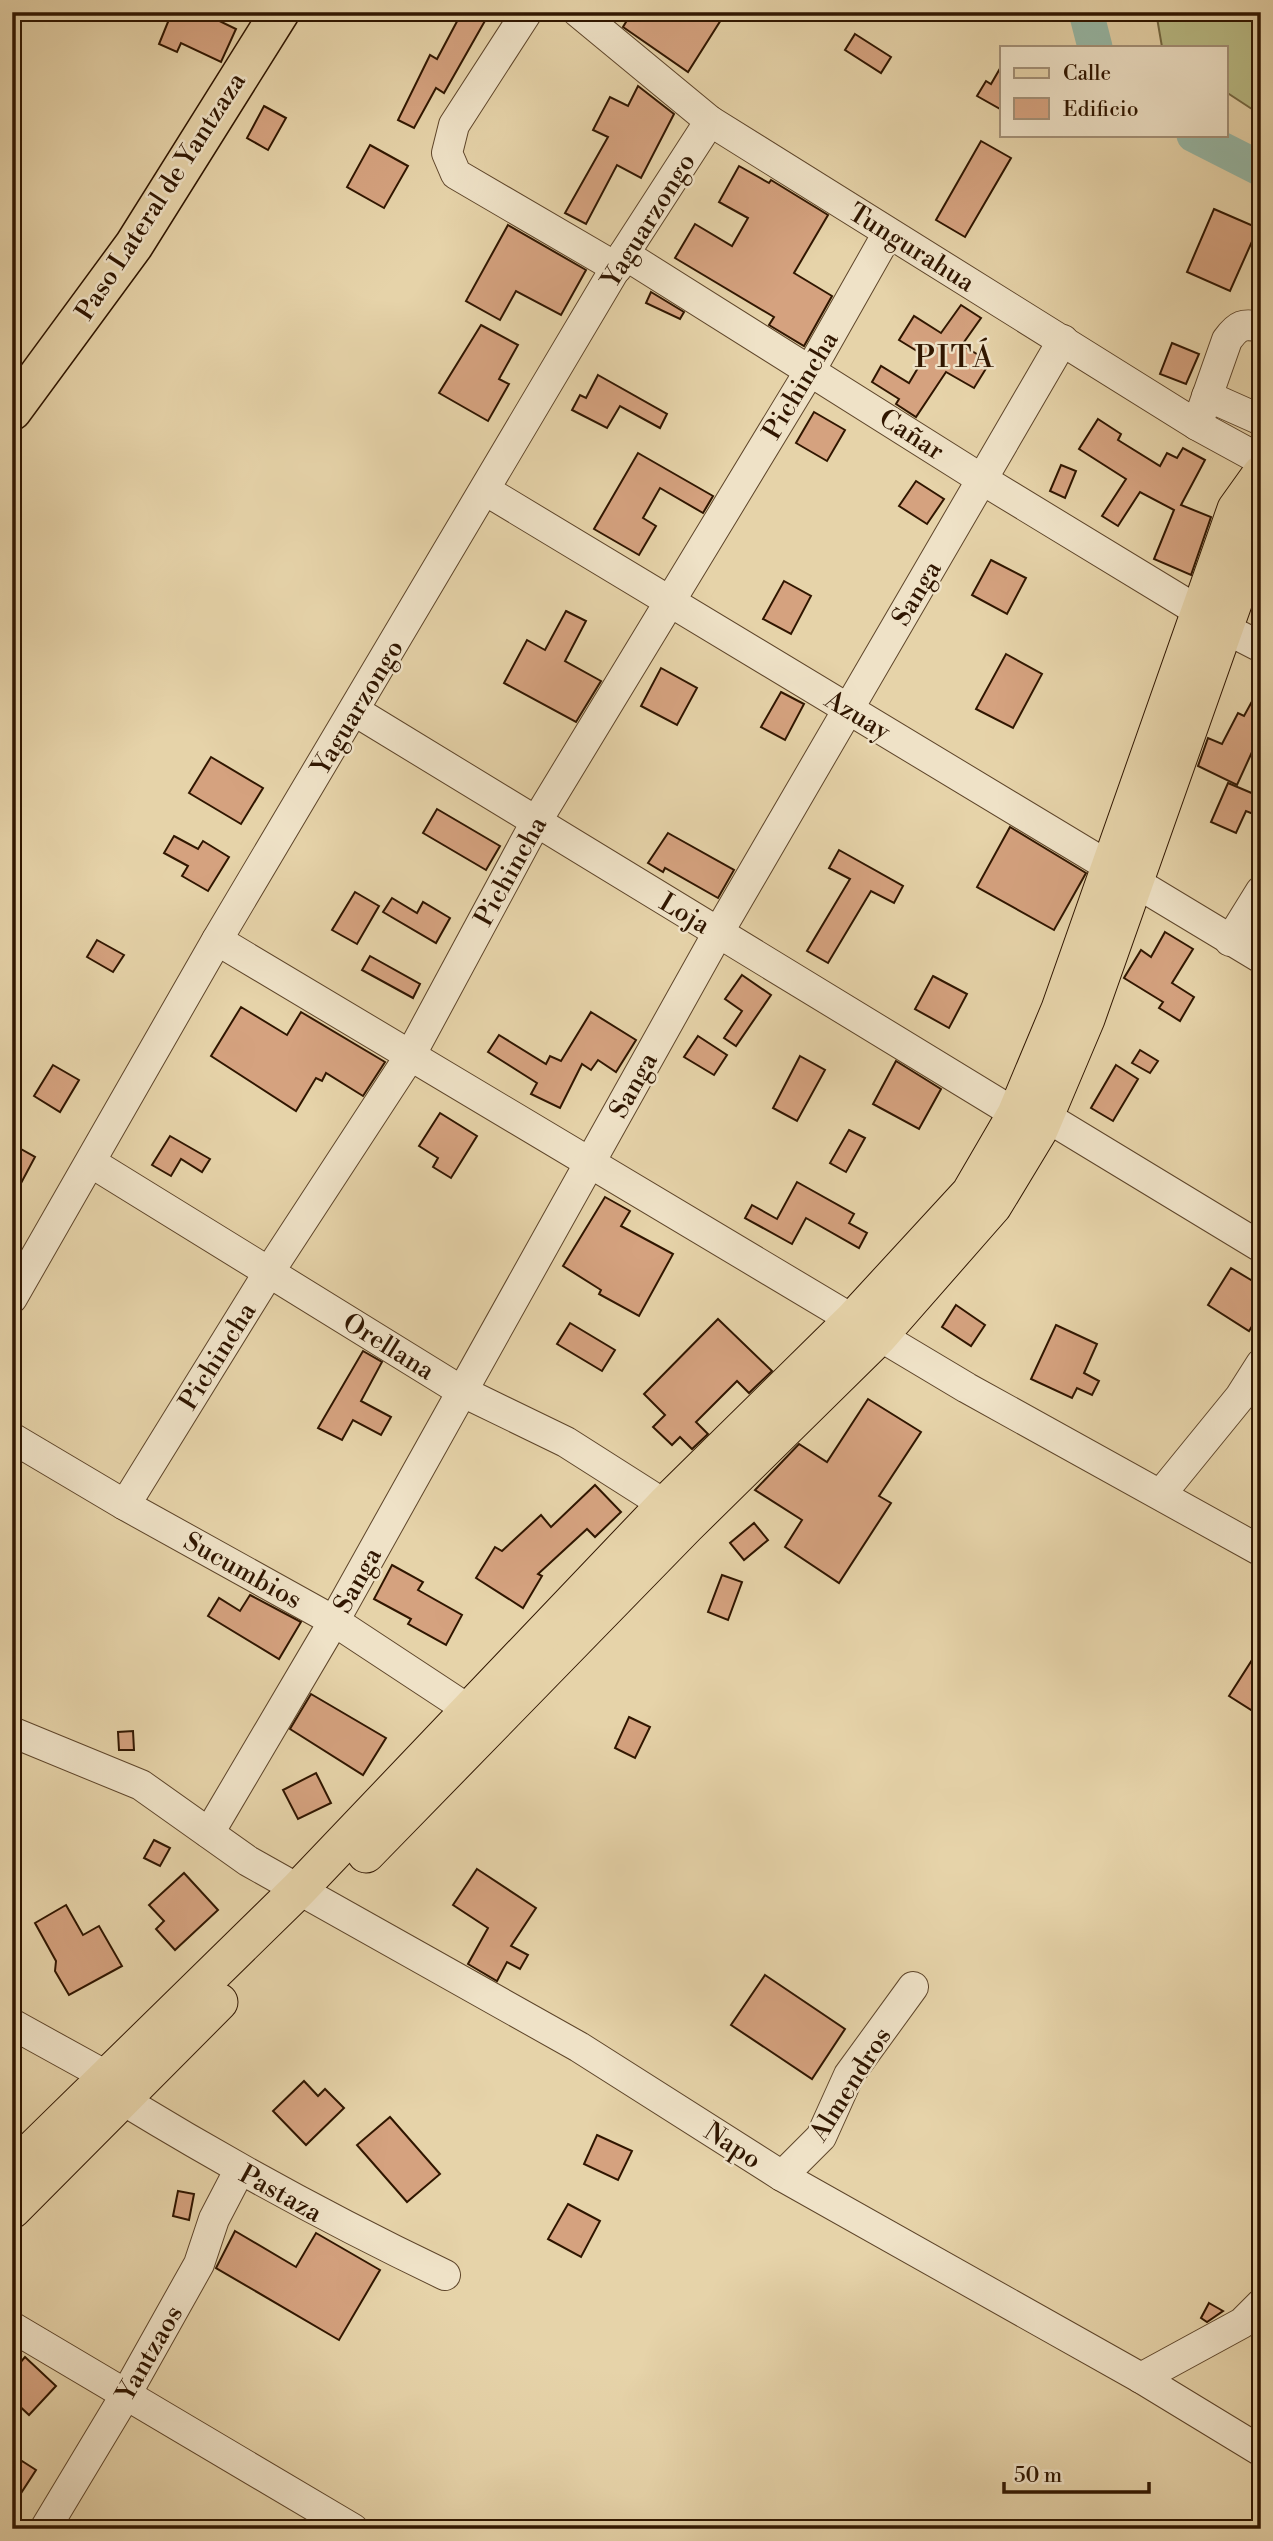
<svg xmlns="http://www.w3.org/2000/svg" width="1273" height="2541" font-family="'Libre Bodoni',serif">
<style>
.green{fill:#b9bb85;stroke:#746842;stroke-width:2}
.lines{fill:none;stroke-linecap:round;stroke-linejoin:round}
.river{stroke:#97b8a6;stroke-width:35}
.building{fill:#d5a27f;stroke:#301600;stroke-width:2}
.minor-casing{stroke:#5e452a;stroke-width:32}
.major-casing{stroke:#301600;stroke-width:39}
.highway-casing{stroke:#301600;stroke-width:41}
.minor{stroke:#efe2c7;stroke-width:30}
.major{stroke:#e6d3a9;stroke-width:37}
.highway{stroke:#e6d3a9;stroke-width:38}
.labels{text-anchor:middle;stroke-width:5;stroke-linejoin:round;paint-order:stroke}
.street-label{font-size:26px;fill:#301600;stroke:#efe2c7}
.quarter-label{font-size:30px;letter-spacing:2px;fill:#301600;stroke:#efe2c7}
</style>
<rect width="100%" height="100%" fill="#e6d3a9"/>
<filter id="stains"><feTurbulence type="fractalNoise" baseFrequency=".00286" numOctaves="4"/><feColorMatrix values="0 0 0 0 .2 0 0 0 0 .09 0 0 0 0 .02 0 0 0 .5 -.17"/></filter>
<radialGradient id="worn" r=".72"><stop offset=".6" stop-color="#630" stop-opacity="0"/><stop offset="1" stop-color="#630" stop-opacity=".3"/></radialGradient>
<polygon class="green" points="1156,12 1261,12 1261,115 1226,92 1226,47 1162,47"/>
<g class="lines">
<g class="river">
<polyline points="1086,12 1095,47"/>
<polyline points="1194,135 1261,169"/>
</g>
</g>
<g class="building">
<polygon points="172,12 201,12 236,29 221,62 181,43 177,52 159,44"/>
<polygon points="462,12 490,12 444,93 436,88 414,128 398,120 430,55 437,59"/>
<polygon points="632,12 726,12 688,72 623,27"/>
<polygon points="855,34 891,57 881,73 845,50"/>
<polygon points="1002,65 1002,110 977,96 986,81 991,84"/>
<polygon points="638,86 674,114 641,178 617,165 586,224 565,213 608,137 593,130 610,97 628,106"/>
<polygon points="264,106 286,118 268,150 247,138"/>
<polygon points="981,141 1011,158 965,237 936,220"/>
<polygon points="370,145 408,166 384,208 347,187"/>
<polygon points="739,166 769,183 771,180 828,215 794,273 832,296 804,346 769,325 774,317 675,258 695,224 732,246 748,218 719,202"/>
<polygon points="1214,209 1258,228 1230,291 1187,272"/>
<polygon points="508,225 586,270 561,315 516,291 500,320 466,301"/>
<polygon points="651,292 684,312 680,319 646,303"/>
<polygon points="961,305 981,318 962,345 990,362 974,388 946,372 916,417 896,404 899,399 872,382 881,366 909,383 925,356 899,340 914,316 941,333"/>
<polygon points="481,325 518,345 499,379 509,384 488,421 439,393"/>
<polygon points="1172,343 1199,354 1186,384 1160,374"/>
<polygon points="598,375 667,414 660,428 620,406 607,428 572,410 580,395 586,398"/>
<polygon points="814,412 845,430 827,461 796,443"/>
<polygon points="1098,419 1121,434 1118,440 1160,466 1167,453 1177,458 1183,448 1205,460 1181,505 1211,517 1191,575 1154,559 1174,510 1140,492 1118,526 1102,516 1126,479 1079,449"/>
<polygon points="638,453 713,496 703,513 660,488 643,518 656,526 639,555 594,529"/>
<polygon points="1061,465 1076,471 1065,498 1050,491"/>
<polygon points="916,481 944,499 927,524 899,506"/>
<polygon points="991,560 1026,578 1007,614 972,595"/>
<polygon points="784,581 811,596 791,634 763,619"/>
<polygon points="566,611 586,621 565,661 601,681 576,722 504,683 527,640 545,650"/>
<polygon points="1006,654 1042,674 1013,728 976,709"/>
<polygon points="661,668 697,688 677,725 641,706"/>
<polygon points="1261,685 1261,742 1255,753 1252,752 1237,785 1198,766 1208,738 1222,744 1238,713 1244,716"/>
<polygon points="781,692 804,704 785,740 761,727"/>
<polygon points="211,757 263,788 241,824 189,793"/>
<polygon points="1228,783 1261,797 1261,817 1246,811 1236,833 1211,822"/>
<polygon points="437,809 500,846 486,870 423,833"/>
<polygon points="1010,827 1086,873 1054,930 977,887"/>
<polygon points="668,833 734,870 718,898 665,868 663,872 648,863"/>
<polygon points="174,836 198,849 203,841 229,857 208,891 182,876 188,866 164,853"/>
<polygon points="839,850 903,886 894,903 871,891 828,963 807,951 850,879 829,868"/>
<polygon points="355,892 379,906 357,944 332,930"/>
<polygon points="392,898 417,913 423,902 450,918 436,943 383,912"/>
<polygon points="1165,932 1193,949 1172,983 1194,997 1180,1021 1159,1008 1163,1002 1124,978 1141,950 1151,957"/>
<polygon points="97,940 124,955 113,972 87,957"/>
<polygon points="370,956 420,984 413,998 362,970"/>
<polygon points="742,975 771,995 736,1046 724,1038 742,1011 725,999"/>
<polygon points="933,976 967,994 949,1028 915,1009"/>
<polygon points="241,1007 287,1035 301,1012 385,1062 363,1096 326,1073 322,1081 316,1078 296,1111 211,1056"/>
<polygon points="591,1012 636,1040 616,1072 598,1060 591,1070 582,1064 560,1108 531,1094 537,1083 488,1052 499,1035 546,1064 550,1056 561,1061"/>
<polygon points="698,1036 727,1055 714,1075 684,1057"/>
<polygon points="1140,1050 1158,1061 1150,1073 1132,1063"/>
<polygon points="800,1056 825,1070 797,1121 773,1108"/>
<polygon points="896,1061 941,1089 919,1129 873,1104"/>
<polygon points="53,1065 79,1080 60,1112 34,1096"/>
<polygon points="1116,1065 1138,1079 1113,1121 1091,1108"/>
<polygon points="440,1113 477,1136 451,1178 433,1167 438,1158 419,1146"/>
<polygon points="849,1130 865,1138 846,1172 830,1163"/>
<polygon points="170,1136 210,1159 202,1172 181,1159 171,1176 152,1165"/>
<polygon points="12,1144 35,1157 12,1200"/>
<polygon points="797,1182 854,1214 849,1223 867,1233 859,1248 806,1218 792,1244 745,1218 752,1205 777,1219"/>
<polygon points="605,1197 630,1211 621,1226 673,1254 639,1316 599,1294 601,1290 563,1266"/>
<polygon points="1231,1268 1261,1286 1261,1312 1249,1331 1208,1305"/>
<polygon points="956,1305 985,1325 971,1346 942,1327"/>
<polygon points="718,1319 772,1371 749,1393 737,1381 696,1422 708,1434 692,1449 680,1437 672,1445 653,1427 665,1415 644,1394"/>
<polygon points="570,1323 615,1350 602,1371 557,1344"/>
<polygon points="1056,1325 1097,1344 1084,1373 1099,1381 1092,1395 1077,1388 1072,1398 1031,1379"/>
<polygon points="363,1351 382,1362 361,1401 391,1417 381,1435 353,1420 342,1440 318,1428"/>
<polygon points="868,1399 921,1432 879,1496 891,1503 839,1583 785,1547 802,1520 755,1490 799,1444 827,1462"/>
<polygon points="595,1485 621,1512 595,1537 587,1529 538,1574 542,1576 523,1608 476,1578 495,1547 502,1551 541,1515 551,1527"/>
<polygon points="754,1523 768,1540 744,1560 730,1543"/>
<polygon points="392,1565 423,1582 418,1590 462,1615 446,1645 408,1624 411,1619 374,1599"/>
<polygon points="722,1575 742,1582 728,1620 708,1612"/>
<polygon points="250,1595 301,1622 279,1659 208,1616 219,1598 240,1611"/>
<polygon points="1261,1646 1261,1705 1256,1713 1229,1696"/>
<polygon points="311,1694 386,1738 363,1775 290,1729"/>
<polygon points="629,1717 650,1727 635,1758 615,1748"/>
<polygon points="133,1731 134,1750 119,1750 118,1732"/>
<polygon points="316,1773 331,1803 298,1819 283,1790"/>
<polygon points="154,1840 170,1848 160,1866 144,1858"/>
<polygon points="477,1869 536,1908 511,1946 528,1955 520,1969 507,1962 497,1981 468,1964 488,1928 453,1905"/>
<polygon points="184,1873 218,1910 175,1950 156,1929 164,1921 149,1905"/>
<polygon points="66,1905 83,1935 99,1926 122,1966 69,1995 55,1971 56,1961 35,1923"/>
<polygon points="765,1975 845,2029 812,2079 731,2025"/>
<polygon points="304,2081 318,2096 325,2089 344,2108 306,2145 273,2111"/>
<polygon points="390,2117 440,2174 407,2202 357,2145"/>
<polygon points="597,2135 632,2151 618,2180 584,2164"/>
<polygon points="178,2191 194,2194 189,2220 173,2216"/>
<polygon points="568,2204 600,2221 581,2257 548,2239"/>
<polygon points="235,2231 296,2267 316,2233 380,2270 339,2340 216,2268"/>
<polygon points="1209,2303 1223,2311 1207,2322 1201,2318"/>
<polygon points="25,2357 56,2386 29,2415 12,2399 12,2372"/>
<polygon points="22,2461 36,2470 12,2507 12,2476"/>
</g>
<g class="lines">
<g class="minor-casing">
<g id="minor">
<polyline points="527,12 454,125 447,153 456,174 617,268"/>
<polyline points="578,12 710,121 1197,425 1261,460"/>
<polyline points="624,254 983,480 1200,612"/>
<polyline points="1207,396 1261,420"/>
<path d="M1197,425L1227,340C1238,325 1243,323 1261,327"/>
<polyline points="485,490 1261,958"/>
<polyline points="1224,628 1261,647"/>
<polyline points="355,711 1016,1114"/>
<polyline points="217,940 967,1388 1261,1551"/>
<polyline points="1230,941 1261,891"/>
<polyline points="1045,1116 1261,1247"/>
<polyline points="92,1163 463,1392 566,1442 665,1505 681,1521"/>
<polyline points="12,1298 217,940 624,254 710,121"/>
<polyline points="12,1438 125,1505 334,1621 469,1710"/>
<polyline points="1161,1494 1240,1397 1261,1364"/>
<polyline points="125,1505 269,1272 410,1056 536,822 811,369 888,233"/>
<polyline points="12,1732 141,1785 248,1861 579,2047 782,2176 1141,2378 1261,2451"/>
<polyline points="209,1833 334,1621 718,933 1063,340"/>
<polyline points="12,2024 108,2077"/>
<path d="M123,2100C228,2164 334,2222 445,2275"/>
<polyline points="782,2176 821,2137 849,2075 913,1987"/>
<polyline points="12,2327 353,2529"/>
<polyline points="1141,2378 1242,2323 1261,2304"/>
<polyline points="45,2529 125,2396 199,2264 214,2219 239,2171"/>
</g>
</g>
<g class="major-casing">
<g id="major">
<polyline points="366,1854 686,1526 879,1336 993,1206 1039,1130 1086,1019 1261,524"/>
<polyline points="12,2170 299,1889 665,1505 853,1320 970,1193 1016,1114 1060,1009 1236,509 1261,474"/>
<polyline points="12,2210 219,2002"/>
</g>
</g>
<g class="highway-casing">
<polyline id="highway" points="12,411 134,245 280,12"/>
</g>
<use href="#minor" class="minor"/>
<use href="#major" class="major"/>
<use href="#highway" class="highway"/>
</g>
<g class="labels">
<g class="street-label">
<text transform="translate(160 196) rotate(-57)" y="9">Paso Lateral de Yantzaza</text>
<text transform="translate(648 220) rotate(-58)" y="9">Yaguarzongo</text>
<text transform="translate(912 247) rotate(32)" y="9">Tungurahua</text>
<text transform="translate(800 385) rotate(-59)" y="9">Pichincha</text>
<text transform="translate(912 434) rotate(33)" y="9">Cañar</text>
<text transform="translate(916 593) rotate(-59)" y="9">Sanga</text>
<text transform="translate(357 707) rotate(-59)" y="9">Yaguarzongo</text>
<text transform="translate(858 715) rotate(31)" y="9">Azuay</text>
<text transform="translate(510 871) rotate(-61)" y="9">Pichincha</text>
<text transform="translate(685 913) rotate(31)" y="9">Loja</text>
<text transform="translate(633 1085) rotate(-61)" y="9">Sanga</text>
<text transform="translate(389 1346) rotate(32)" y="9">Orellana</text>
<text transform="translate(217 1356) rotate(-58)" y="9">Pichincha</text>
<text transform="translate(243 1570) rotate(29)" y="9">Sucumbios</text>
<text transform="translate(357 1580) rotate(-61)" y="9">Sanga</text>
<text transform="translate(850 2084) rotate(-58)" y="9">Almendros</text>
<text transform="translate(733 2145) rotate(33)" y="9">Napo</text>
<text transform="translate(281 2193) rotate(29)" y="9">Pastaza</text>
<text transform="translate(149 2353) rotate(-60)" y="9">Yantzaos</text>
</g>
<g class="quarter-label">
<text x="955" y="367">PITÁ</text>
</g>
</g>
<rect width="1273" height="2541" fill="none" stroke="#e6d3a9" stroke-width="42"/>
<rect x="14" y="14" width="1245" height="2513" fill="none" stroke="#301600" stroke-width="3.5"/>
<rect x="21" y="21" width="1231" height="2499" fill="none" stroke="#301600" stroke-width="2"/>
<rect x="1000" y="46" width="228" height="91" fill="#efe2c7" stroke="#a39077" stroke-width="2"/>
<rect x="1014" y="68" width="35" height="10" fill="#e6d3a9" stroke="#a39077" stroke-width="2"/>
<text x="1063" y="80" font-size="21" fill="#301600">Calle</text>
<rect x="1014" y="98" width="35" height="21" fill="#d5a27f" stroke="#a39077" stroke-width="2"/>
<text x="1063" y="116" font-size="21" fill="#301600">Edificio</text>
<path d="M1004 2482v10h145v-10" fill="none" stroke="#301600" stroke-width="3.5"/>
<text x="1014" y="2482" font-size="21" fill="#301600" stroke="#efe2c7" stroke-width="5" paint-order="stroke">50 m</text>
<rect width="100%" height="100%" filter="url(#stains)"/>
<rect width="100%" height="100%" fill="url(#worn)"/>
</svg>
